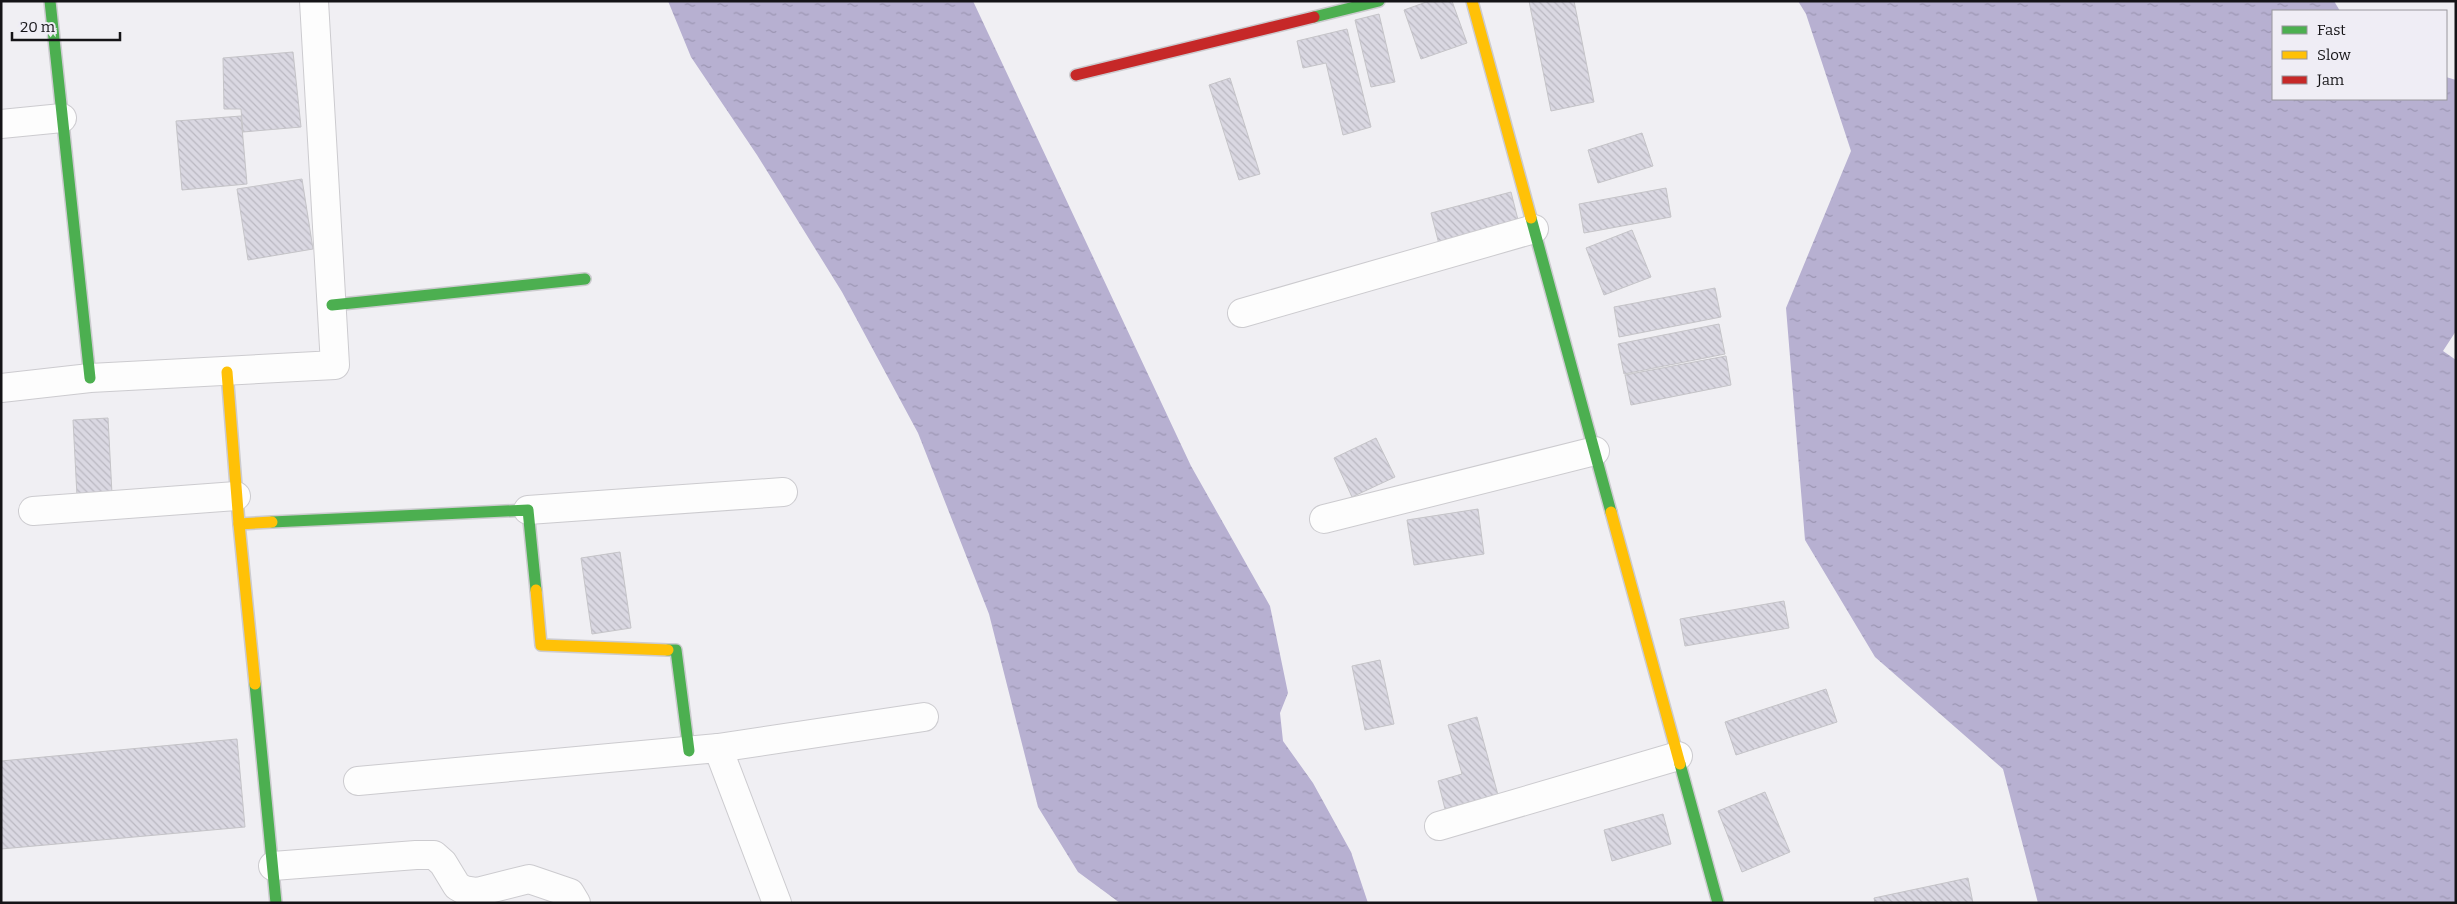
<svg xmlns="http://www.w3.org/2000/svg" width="2457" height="904" font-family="Bitter,serif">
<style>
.water{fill:url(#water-ripples)}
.building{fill:url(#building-back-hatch);stroke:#c5c4c8}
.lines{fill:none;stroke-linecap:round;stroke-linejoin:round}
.street-casing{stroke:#cccbcf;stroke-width:30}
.fast-casing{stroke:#cccbcf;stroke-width:14}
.slow-casing{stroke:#cccbcf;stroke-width:14}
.jam-casing{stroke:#cccbcf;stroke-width:14}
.street{stroke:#fdfdfd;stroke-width:28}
.fast{stroke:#4caf50;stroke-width:11}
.slow{stroke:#ffc107;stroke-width:11}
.jam{stroke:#c62828;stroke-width:11}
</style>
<defs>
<pattern id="water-ripples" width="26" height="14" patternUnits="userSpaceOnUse" patternTransform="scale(1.25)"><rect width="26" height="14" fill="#b7b0d1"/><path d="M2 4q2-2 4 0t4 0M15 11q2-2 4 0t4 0" fill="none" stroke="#9c96b3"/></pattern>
<pattern id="building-back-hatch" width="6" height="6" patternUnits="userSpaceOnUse" patternTransform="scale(1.25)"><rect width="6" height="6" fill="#dad8e2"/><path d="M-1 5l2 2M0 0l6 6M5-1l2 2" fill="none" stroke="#bab8c1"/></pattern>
</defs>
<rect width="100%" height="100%" fill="#f0eff3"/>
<g class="water">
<polygon points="668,1 973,1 1191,466 1270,606 1288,693 1280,713 1283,741 1313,783 1351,852 1368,903 1120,903 1078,872 1038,807 989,614 918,433 842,292 757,155 691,57"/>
<polygon points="1798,1 2334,1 2340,11 2273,11 2273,99 2446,99 2446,77 2456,80 2456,331 2443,351 2456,360 2456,903 2038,903 2003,769 1875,657 1805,540 1786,308 1851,151 1806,14"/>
</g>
<g class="building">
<polygon points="1429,1 1452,1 1467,43 1421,59 1404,10"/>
<polygon points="1529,1 1574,1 1594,102 1551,111"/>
<polygon points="1379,14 1395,82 1371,87 1355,20"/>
<polygon points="1347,29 1371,127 1343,135 1326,63 1303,68 1297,41"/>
<polygon points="293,52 301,127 243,132 241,109 224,109 223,58"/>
<polygon points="1230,78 1260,174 1239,180 1209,85"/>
<polygon points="241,116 247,184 182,190 176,121"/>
<polygon points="1642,133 1653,166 1598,183 1588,150"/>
<polygon points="302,179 313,249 248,260 237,189"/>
<polygon points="1666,188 1671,217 1584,233 1579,204"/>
<polygon points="1511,192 1520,228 1440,248 1431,213"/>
<polygon points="1632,230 1651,277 1604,295 1586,248"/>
<polygon points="1715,288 1721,317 1619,337 1614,307"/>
<polygon points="1719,324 1725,354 1624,374 1618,344"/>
<polygon points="1726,356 1731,385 1631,405 1625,375"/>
<polygon points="108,418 112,494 77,496 73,420"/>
<polygon points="1376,438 1395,477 1352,497 1334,458"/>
<polygon points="1478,509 1484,554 1414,565 1407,520"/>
<polygon points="620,552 631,628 592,634 581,558"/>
<polygon points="1784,601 1789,628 1685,646 1680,619"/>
<polygon points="1380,660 1394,724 1365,730 1352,666"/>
<polygon points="1826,689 1837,722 1736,755 1725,722"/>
<polygon points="1477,717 1498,795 1445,809 1438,781 1462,774 1448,725"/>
<polygon points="237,739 245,827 1,849 1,761"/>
<polygon points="1765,792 1790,852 1742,872 1718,811"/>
<polygon points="1663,814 1671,844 1612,861 1604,830"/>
<polygon points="1968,878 1973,903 1875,903 1874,898"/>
</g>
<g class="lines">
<g class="street-casing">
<g id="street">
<polyline points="1,124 62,118"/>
<polyline points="1242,313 1534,229"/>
<polyline points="1,388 90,378 335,365 314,1"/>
<polyline points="528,510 783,492"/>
<polyline points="33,511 236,496"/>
<polyline points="1324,519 1595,451"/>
<polyline points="718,748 924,717"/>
<polyline points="358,781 718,748 777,903"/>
<polyline points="1439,826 1678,756"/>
<polyline points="273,866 416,855 434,855 443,863 457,886 464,890 477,892 529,879 570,893 576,903"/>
</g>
</g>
<g class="fast-casing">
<g id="fast">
<polyline points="50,1 90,378"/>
<polyline points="1314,17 1379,1"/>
<polyline points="1531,218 1611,512"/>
<polyline points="332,305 585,279"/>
<polyline points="272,522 528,510 536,590"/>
<polyline points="668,650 676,650 689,751"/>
<polyline points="255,684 276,903"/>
<polyline points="1680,764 1718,903"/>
</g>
</g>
<g class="slow-casing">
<g id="slow">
<polyline points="1472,1 1531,218"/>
<polyline points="227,372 239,524 272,522"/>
<polyline points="1611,512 1680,764"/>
<polyline points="239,524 255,684"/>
<polyline points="536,590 541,645 668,650"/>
</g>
</g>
<g class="jam-casing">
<polyline id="jam" points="1076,75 1314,17"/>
</g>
<use href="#street" class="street"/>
<use href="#fast" class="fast"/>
<use href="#slow" class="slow"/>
<use href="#jam" class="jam"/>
</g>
<rect width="2457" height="904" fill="none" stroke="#151417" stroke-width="5"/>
<rect x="2272" y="10" width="175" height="90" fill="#efedf5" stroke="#98969c"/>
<rect x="2282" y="26" width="25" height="8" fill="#4caf50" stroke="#98969c"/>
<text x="2317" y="35" font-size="15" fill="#151417">Fast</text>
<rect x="2282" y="51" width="25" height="8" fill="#ffc107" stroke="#98969c"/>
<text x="2317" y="60" font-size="15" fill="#151417">Slow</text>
<rect x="2282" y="76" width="25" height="8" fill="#c62828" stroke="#98969c"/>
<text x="2317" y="85" font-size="15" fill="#151417">Jam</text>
<path d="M12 32v8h108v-8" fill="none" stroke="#151417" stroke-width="2.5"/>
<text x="20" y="32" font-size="15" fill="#151417" stroke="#efedf5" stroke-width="4" paint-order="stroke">20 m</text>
</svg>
